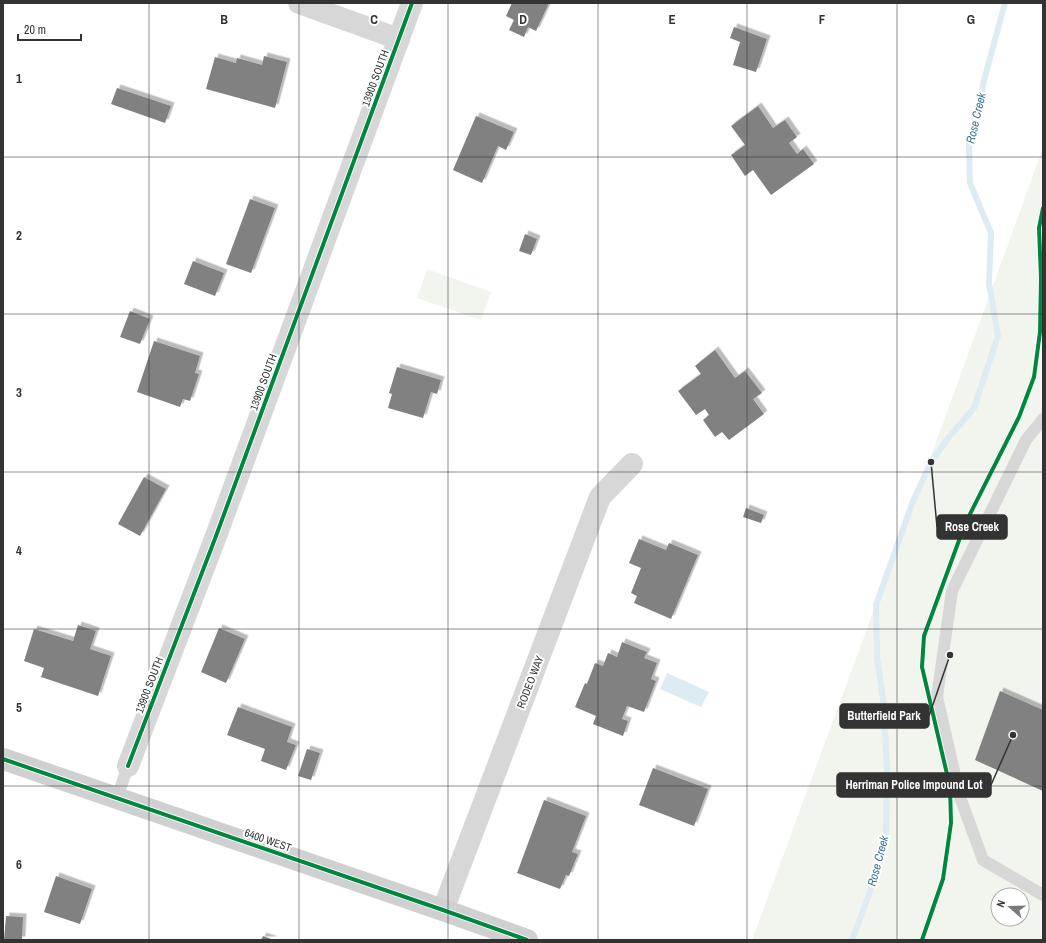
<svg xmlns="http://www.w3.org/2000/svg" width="1046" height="943" font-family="'Archivo Narrow',sans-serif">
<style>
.green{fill:#f1f5ed;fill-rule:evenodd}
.water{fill:#ddebf3}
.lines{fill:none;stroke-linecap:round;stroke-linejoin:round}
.stream{stroke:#ddebf3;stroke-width:6}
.building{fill:#818181;filter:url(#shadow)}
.lane{stroke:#d7d7d7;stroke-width:12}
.street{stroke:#d7d7d7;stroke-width:22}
.secondary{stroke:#d0d0d0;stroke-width:22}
.cycleway-casing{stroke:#fff;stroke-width:6}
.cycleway{stroke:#00873e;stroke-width:4}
.grid{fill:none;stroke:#333;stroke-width:1;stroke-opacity:0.55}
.labels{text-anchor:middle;stroke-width:4;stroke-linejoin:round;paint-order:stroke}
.street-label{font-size:11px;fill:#333;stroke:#fff}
.water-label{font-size:12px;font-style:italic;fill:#3f7597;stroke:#fff}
.grid-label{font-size:13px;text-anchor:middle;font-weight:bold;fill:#333;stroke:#fff;stroke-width:4;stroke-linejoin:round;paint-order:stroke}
.leader{fill:none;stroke:#333;stroke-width:1.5}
.callout-dot{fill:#333;stroke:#fff;stroke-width:1.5}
.callout{fill:#333;stroke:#333;stroke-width:1.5}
.callout-label{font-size:12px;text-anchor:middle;font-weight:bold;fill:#fff}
</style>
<defs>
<filter id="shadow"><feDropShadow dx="3.5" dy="-3.5" stdDeviation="0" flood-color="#0004"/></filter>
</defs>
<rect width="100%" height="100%" fill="#fff"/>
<g class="green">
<path d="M1043,148V940H752L946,415ZM998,895H1022V919H998Z"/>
<polygon points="427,269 491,292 481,320 417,298"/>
</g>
<polygon class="water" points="667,673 709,692 701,707 660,689"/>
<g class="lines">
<polyline class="stream" points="852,940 870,892 886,833 887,771 884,707 877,657 876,605 913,501 931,462 949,437 974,408 998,336 989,284 991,233 970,183 969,143 987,69 1005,3"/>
</g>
<g class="building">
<polygon points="512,3 549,3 536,31 528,27 524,37 509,30 514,20 506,16"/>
<polygon points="734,27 767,39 756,72 733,65 740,42 730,38"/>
<polygon points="264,56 287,62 275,108 206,89 215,57 236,63 237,58 262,65"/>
<polygon points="117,88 171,106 165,123 111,104"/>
<polygon points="758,106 773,128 785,120 797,137 789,143 797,154 803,149 814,164 771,195 753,170 745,176 731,155 745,145 731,126"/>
<polygon points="476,116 514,132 506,150 498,146 482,183 453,170"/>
<polygon points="250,199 275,208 251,273 226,264"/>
<polygon points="525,234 537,239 531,255 519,251"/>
<polygon points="193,261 224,273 215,296 184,284"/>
<polygon points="130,311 150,319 140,344 120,337"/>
<polygon points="154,341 200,356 195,373 199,374 190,401 183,399 180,407 137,392"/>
<polygon points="715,350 735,378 745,371 762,393 753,399 764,414 729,440 722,432 715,437 703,420 709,415 705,409 696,415 678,391 701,374 695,366"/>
<polygon points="397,367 441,380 437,394 431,392 423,418 388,408 392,394 389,393"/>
<polygon points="144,477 166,489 140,536 118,524"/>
<polygon points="746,508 764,515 761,523 743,517"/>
<polygon points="639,539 666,550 669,543 698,555 671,619 634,603 637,596 631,593 641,568 629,563"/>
<polygon points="78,625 96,631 90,649 111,656 98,696 41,677 44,668 24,661 34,629 73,641"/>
<polygon points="219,628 245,639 226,683 201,672"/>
<polygon points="622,642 647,652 644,658 657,663 651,679 656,681 644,712 627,706 622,719 628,721 623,736 593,724 596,716 575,707 585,683 587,684 595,663 603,666 608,653 617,657"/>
<polygon points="1000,691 1043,710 1043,791 975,760"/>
<polygon points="238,707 292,727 287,742 296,745 286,770 261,761 265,749 227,735"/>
<polygon points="307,749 320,753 311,780 298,776"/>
<polygon points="653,768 708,789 694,826 639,805"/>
<polygon points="544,800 586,816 572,852 578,854 569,876 566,875 560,889 517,873"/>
<polygon points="56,876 92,889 80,924 44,912"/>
<polygon points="6,916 23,917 22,940 4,940"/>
<polygon points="263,936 274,940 261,940"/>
</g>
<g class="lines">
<g class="lane">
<polyline points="1043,419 1026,440 952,591 937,697 960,797 983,860 1043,895"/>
<polyline points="117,798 128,766"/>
</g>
<g class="street">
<polyline points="299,3 399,39"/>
<polyline points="128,766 216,536 412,3"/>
<polyline points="443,910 600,497 632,464"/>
</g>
<polyline class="secondary" points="3,759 443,910 527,940"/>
<g class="cycleway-casing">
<g id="cycleway">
<polyline points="3,759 443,910 527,940"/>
<polyline points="128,766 216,536 412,3"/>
<polyline points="922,940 943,879 951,823 950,787 922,667 924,636 965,524 1019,417 1034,377 1040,332 1041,278 1039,228 1043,208"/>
</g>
</g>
<use href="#cycleway" class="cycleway"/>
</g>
<path class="grid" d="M149,3V940M299,3V940M448,3V940M598,3V940M747,3V940M897,3V940M3,157H1043M3,314H1043M3,472H1043M3,629H1043M3,786H1043"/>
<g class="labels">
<g class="street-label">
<text transform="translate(375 78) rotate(-70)" y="4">13900 SOUTH</text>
<text transform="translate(263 382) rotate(-70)" y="4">13900 SOUTH</text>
<text transform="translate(530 682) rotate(-69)" y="4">RODEO WAY</text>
<text transform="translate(149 685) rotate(-69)" y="4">13900 SOUTH</text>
<text transform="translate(268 840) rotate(19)" y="4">6400 WEST</text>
</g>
<g class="water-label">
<text transform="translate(976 118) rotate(-77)" y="4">Rose Creek</text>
<text transform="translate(878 861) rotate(-75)" y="4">Rose Creek</text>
</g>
</g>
<g class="grid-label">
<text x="224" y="24">B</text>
<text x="374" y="24">C</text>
<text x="523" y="24">D</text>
<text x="672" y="24">E</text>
<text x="822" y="24">F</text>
<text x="971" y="24">G</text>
<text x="19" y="83">1</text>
<text x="19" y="240">2</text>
<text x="19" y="397">3</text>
<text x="19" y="555">4</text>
<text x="19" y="712">5</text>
<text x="19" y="869">6</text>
</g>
<path class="leader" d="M931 462L937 527M950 655L929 716M1013 735L991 785"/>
<g class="callout-dot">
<circle cx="931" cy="462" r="4"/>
<circle cx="950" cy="655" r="4"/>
<circle cx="1013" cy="735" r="4"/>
</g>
<g class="callout">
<rect x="937" y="515" width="70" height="24" rx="4"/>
<rect x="840" y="704" width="89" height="24" rx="4"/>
<rect x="837" y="773" width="154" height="24" rx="4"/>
</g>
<g class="callout-label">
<text x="972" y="531">Rose Creek</text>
<text x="884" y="720">Butterfield Park</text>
<text x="914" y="789">Herriman Police Impound Lot</text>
</g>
<rect width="1046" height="943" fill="none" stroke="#333333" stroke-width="8"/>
<g transform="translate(1010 907) rotate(290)"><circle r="19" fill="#ffffff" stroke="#adadad"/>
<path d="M0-3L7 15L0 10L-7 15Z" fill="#7a7a7a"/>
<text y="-6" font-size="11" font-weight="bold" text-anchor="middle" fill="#333333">N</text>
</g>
<path d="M18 34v6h63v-6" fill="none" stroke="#333333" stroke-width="2"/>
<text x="24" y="34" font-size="12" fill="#333333" stroke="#ffffff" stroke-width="3" paint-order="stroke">20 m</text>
</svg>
